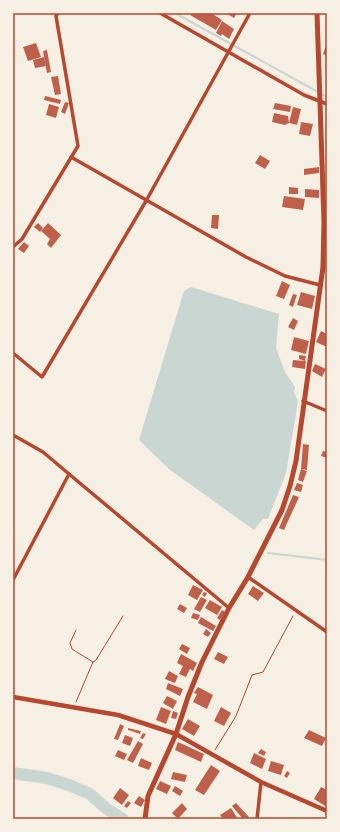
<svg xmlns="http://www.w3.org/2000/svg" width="340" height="832" font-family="Poppins,sans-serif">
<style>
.water{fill:#c9d6d2}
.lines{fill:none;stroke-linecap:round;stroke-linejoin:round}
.stream{stroke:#c9d6d2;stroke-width:2}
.river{stroke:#c9d6d2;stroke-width:12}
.building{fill:#bf614a}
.path{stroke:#b5482f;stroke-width:1}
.minor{stroke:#b5482f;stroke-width:3.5}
.tertiary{stroke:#b5482f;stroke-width:4.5}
.secondary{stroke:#b5482f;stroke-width:5}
.neatline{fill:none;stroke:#b5482f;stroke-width:1.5}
</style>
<rect width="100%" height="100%" fill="#f6efe4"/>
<polygon class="water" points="191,287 279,314 276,348 285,372 295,387 294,392 298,402 286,473 268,519 263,519 254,530 169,469 139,440 184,291"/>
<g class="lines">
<g class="stream">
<polyline points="175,13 327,97"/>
<polyline points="268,553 327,560"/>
</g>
<polyline class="river" points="13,773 47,778 69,785 90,794 107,809 123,819"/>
</g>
<g class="building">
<polygon points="192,13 211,13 222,20 216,30 190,15"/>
<polygon points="226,13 237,13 234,18"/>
<polygon points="222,21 234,29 229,39 222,34 221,36 216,33"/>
<polygon points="36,43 41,57 28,61 23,47"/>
<polygon points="327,43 327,56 323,54"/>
<polygon points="47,50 51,72 47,73 43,51"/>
<polygon points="44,57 46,66 35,68 33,60"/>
<polygon points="58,76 61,94 55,95 51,77"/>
<polygon points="45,96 61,100 60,104 44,100"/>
<polygon points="65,102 69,103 65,114 61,112"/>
<polygon points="275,103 291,106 290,112 273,109"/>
<polygon points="49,104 59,107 56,118 46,115"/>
<polygon points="293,107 301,109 297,125 289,123 285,125 272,122 274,113 288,116 289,123"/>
<polygon points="301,122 313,124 310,136 299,134"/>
<polygon points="260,155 270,161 265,169 255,163"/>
<polygon points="319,167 319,173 304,175 304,169"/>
<polygon points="289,187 298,188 298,194 289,194"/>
<polygon points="305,189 319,190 319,198 305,197"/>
<polygon points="284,196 305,199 303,210 282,207"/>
<polygon points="212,215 219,215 218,229 211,228"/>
<polygon points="38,223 43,228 40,232 34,227"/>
<polygon points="48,223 61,235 51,248 47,244 50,239 41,231"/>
<polygon points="24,242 29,246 24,253 18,249"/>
<polygon points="282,281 290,285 284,299 276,296"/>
<polygon points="301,292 315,296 312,309 297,305"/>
<polygon points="293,294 297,295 293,307 289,305"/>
<polygon points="293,318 298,321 294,330 288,327"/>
<polygon points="321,331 327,334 327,347 316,342"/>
<polygon points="294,337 309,341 306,354 291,350"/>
<polygon points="299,355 306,356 305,361 299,359"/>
<polygon points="293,360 306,361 305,369 292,367"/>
<polygon points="315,364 326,369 322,377 312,371"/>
<polygon points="303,444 309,445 307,470 301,469"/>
<polygon points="323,451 327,452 327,458 321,456"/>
<polygon points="301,469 307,471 303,482 298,480"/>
<polygon points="297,483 303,485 301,492 294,490"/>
<polygon points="293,495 299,497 284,530 279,528"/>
<polygon points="193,585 203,590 197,600 188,595"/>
<polygon points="253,586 264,593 258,601 248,594"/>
<polygon points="204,592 207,593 205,597 202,595"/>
<polygon points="201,597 207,600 200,612 194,609"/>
<polygon points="210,600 222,607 217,615 205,608"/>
<polygon points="180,604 187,608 184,613 177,609"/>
<polygon points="222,610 225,612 220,620 217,618"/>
<polygon points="193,613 200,615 198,620 191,618"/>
<polygon points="201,617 216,626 213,631 198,623"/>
<polygon points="206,629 211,633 208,637 203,634"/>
<polygon points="182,644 190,648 187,654 179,649"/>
<polygon points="218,652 228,657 224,664 214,659"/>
<polygon points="181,654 197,663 193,671 190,669 186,677 179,674 183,666 177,663"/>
<polygon points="169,671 178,676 175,683 165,679"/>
<polygon points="168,683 183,689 180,696 166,689"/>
<polygon points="198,687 213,695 207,709 193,702 197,694 194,693"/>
<polygon points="167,696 177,701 173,709 163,703"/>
<polygon points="161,707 171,711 166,724 156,720"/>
<polygon points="221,707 231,713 224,726 214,721"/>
<polygon points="173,711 178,713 176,719 171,718"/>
<polygon points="188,719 200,726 194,736 182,729"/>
<polygon points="120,724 124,726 118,740 114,739"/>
<polygon points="128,728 141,731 140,734 128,730"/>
<polygon points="309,730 326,738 322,746 304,738"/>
<polygon points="143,733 146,734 143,739 140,738"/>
<polygon points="125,735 133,738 130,746 122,743"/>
<polygon points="138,741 143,744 133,763 127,760"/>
<polygon points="178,742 204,754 201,762 175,750"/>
<polygon points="261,749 266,752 264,756 258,753"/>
<polygon points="118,750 127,754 124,760 115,756"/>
<polygon points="254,753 266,759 262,769 250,763"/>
<polygon points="141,758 152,763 149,770 138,766"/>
<polygon points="271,761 284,765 281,775 268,771"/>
<polygon points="211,765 220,771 204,795 195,790"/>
<polygon points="287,771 290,773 287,778 284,776"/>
<polygon points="173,772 187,775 185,782 171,779"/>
<polygon points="160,781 171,786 167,794 156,789"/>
<polygon points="175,786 183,791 180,796 172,791"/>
<polygon points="321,787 327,790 327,807 314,799"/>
<polygon points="120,788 129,795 122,805 113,798"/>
<polygon points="139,796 145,800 141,807 134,803"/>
<polygon points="128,801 131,803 127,808 124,806"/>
<polygon points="182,803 187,809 178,819 172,813"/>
<polygon points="236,803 249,817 247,819 243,819 232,806"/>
<polygon points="231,808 238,819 223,819 220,815"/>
</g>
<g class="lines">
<g class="path">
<polyline points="76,630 70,643 72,649 93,662"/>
<polyline points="76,702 93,662 96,660 123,616"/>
<polyline points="215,750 236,716 252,675 263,672 293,616"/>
</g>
<g class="minor">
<polyline points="160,13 304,95 327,104"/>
<polyline points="71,157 246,257 285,276 320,285"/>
<polyline points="13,247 22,239 78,146 56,16 58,13"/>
<polyline points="13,353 42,377 146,201 250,13"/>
<polyline points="303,401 327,411"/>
<polyline points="13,435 43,452 69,474 229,608"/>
<polyline points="248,577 327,632"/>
<polyline points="13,580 69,474"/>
<polyline points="257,819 261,782"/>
</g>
<polyline class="tertiary" points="13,697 118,715 176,734 261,782 327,811"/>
<polyline class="secondary" points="145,819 148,796 176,734 188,697 202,662 229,608 248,577 282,510 290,486 296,461 323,267 324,222 317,13"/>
</g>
<rect width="340" height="832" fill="none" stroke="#f6efe4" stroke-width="28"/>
<rect x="14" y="14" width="312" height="804" class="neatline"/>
</svg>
